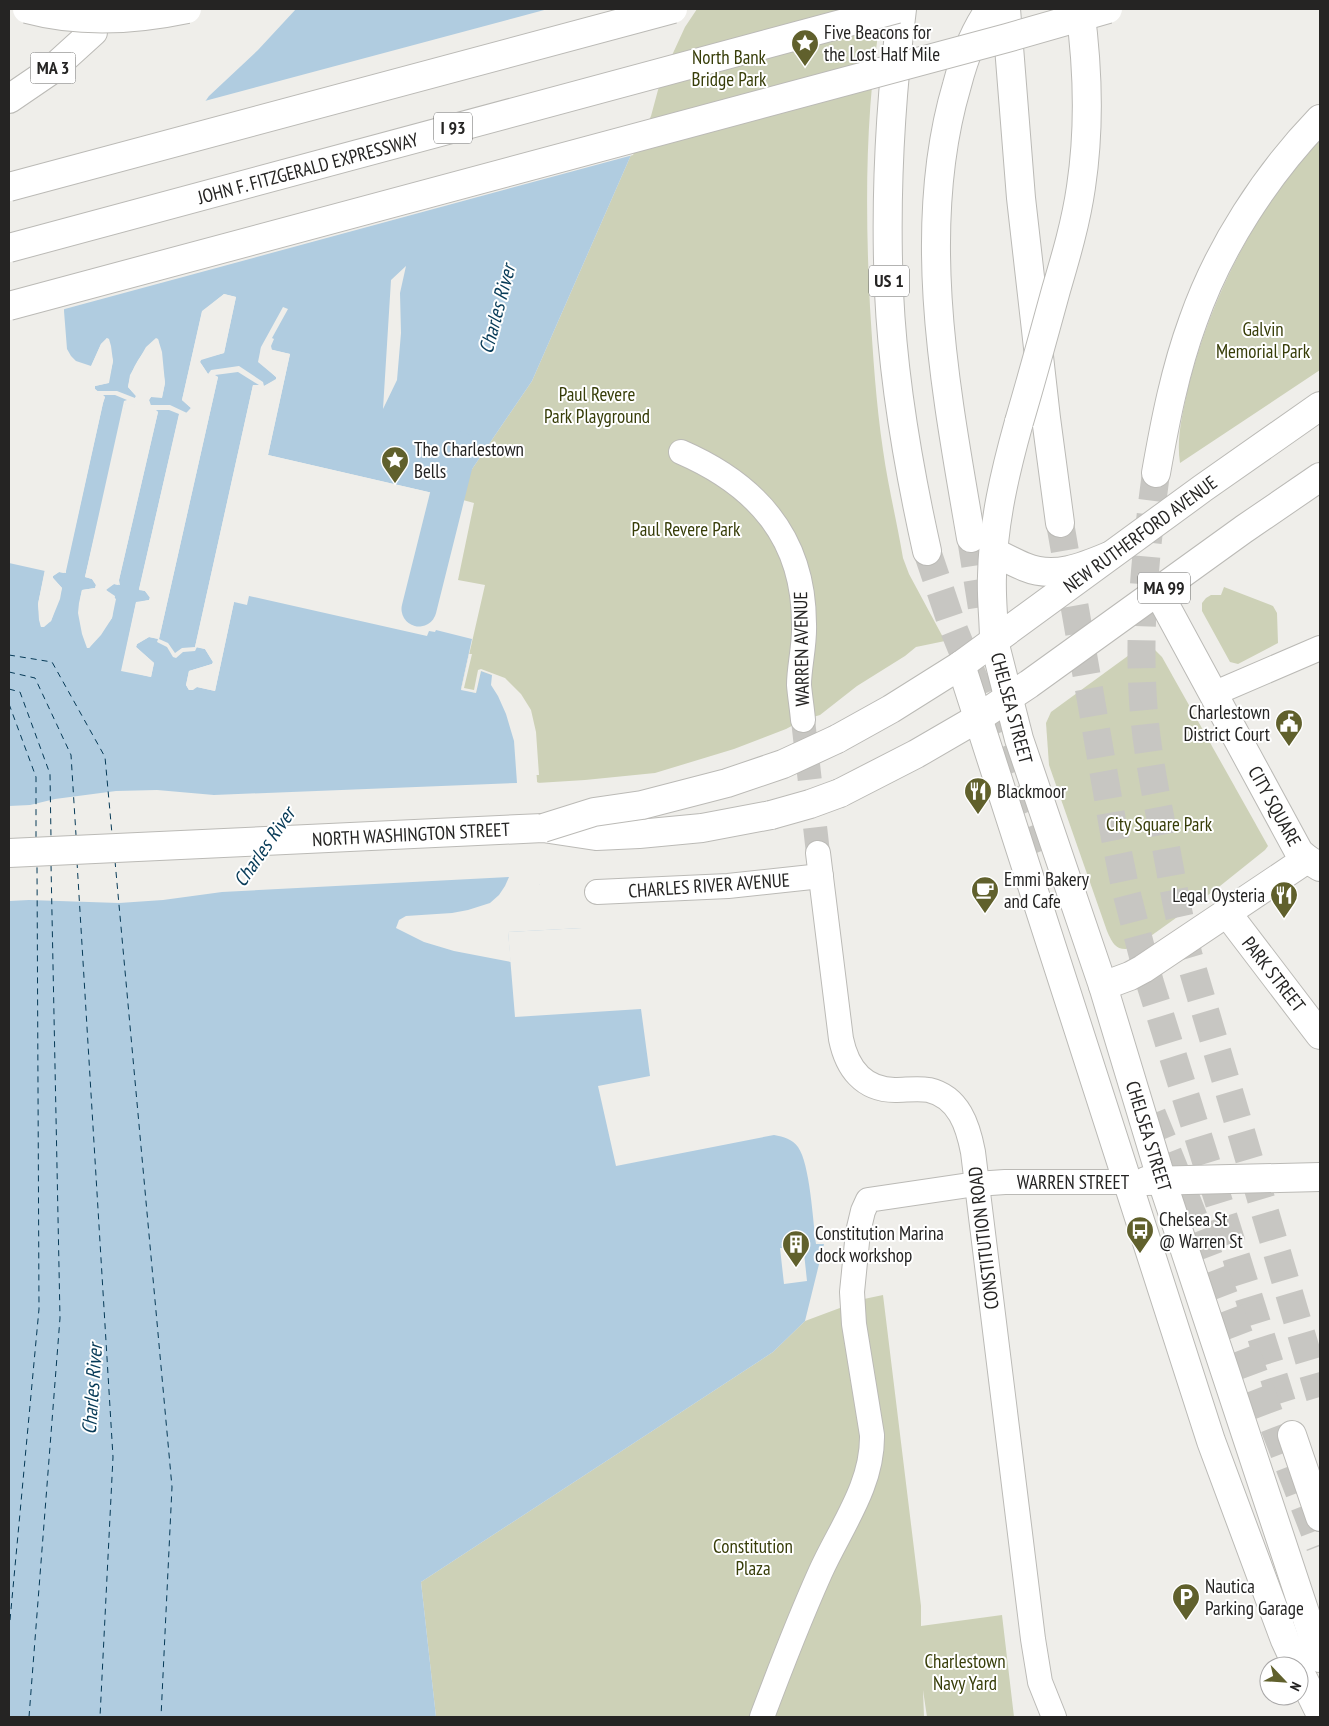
<svg xmlns="http://www.w3.org/2000/svg" width="1329" height="1726" font-family="'PT Sans Narrow',sans-serif">
<style>
.green{fill:#cdd1b7}
.water{fill:#b0cce0;fill-rule:evenodd}
.pier{fill:#efeeea;fill-rule:evenodd}
.lines{fill:none;stroke-linecap:round;stroke-linejoin:round}
.river{stroke:#b0cce0;stroke-width:35}
.ferry{stroke:#063a57;stroke-width:1;stroke-dasharray:6 5;stroke-linecap:butt}
.minor-tunnel{stroke:#c7c6c2;stroke-width:24;stroke-dasharray:24 12;stroke-linecap:butt}
.motorway-tunnel{stroke:#c7c6c2;stroke-width:28;stroke-dasharray:28 14;stroke-linecap:butt}
.minor-casing{stroke:#bbbab6;stroke-width:26}
.secondary-casing{stroke:#bbbab6;stroke-width:30}
.primary-casing{stroke:#bbbab6;stroke-width:30}
.motorway-casing{stroke:#bbbab6;stroke-width:30}
.minor{stroke:#fff;stroke-width:24}
.secondary{stroke:#fff;stroke-width:28}
.primary{stroke:#fff;stroke-width:28}
.motorway{stroke:#fff;stroke-width:28}
.primary-bridge-casing{stroke:#bbbab6;stroke-width:30;stroke-linecap:butt}
.motorway-bridge-casing{stroke:#bbbab6;stroke-width:30;stroke-linecap:butt}
.primary-bridge{stroke:#fff;stroke-width:28}
.motorway-bridge{stroke:#fff;stroke-width:28}
.labels{text-anchor:middle;stroke-width:4;stroke-linejoin:round;paint-order:stroke}
.shield{fill:#fff;stroke:#666665;stroke-width:1}
.shield-label{font-size:18px;font-weight:bold;fill:#252423}
.poi-label{font-size:19px;fill:#252423;stroke:#fff;text-anchor:start}
.park-label{font-size:19px;fill:#373d08;stroke:#fff}
.street-label{font-size:19px;fill:#252423;stroke:#fff}
.water-label{font-size:20px;font-style:italic;fill:#063a57;stroke:#fff}
</style>
<rect width="100%" height="100%" fill="#efeeea"/>
<g class="green">
<path d="M695,9H882C865,108 865,207 870,307C873,355 876,403 883,450C888,486 897,522 903,558L909,574L945,641L916,647L905,656L857,686L820,715L803,720L786,729L734,749L655,773L585,780L537,783L534,733L476,693L461,690L485,585L458,580L474,503L463,500L468,475L532,381L631,155L656,89L682,26Z"/>
<path d="M1320,139V370L1180,463C1176,438 1183,412 1188,388C1206,316 1238,246 1281,186C1293,169 1307,154 1320,139Z"/>
<polygon points="1224,587 1273,606 1277,613 1278,643 1238,664 1230,662 1202,611 1202,603 1206,598 1211,595 1221,595"/>
<path d="M1152,647L1162,657L1268,846L1265,850L1215,890L1134,948C1117,951 1114,947 1107,931L1049,765L1046,723L1051,712L1136,650Z"/>
<polygon points="883,1295 921,1606 921,1626 1002,1615 1014,1717 927,1717 923,1690 924,1717 436,1717 421,1582 773,1352 805,1321 864,1299"/>
</g>
<path class="water" d="M296,9H695L682,26L631,155L532,381L468,475L463,500L268,455L290,354L261,347L260,362L276,377V379L264,386L253,385L195,647L205,649L213,662L212,664L189,671L186,685L189,690L197,687L215,691L234,602L247,605L249,596L427,636L429,631L435,632L436,630L472,639L461,689L476,693L481,671L497,677L512,688L539,884L582,928L508,932L515,1017L641,1009L650,1076L598,1086L616,1166L774,1135C784,1137 792,1139 798,1147C810,1164 813,1221 816,1244H824L805,1321L773,1352L421,1582L436,1717H9V563L45,571L38,604L41,627L51,621L62,588L53,578V576L59,572L64,573L66,571L103,403L105,397L95,389V386L108,383L113,361L107,338L101,344L91,366L76,361L71,356L67,349L64,311L65,287L183,133L209,96L258,50ZM224,294L236,297L224,353L201,359L200,362L208,374L218,377L159,639L149,637L137,644L136,647L154,663L151,677L122,670L136,603L149,600L150,597L145,591L139,589L179,415H184L191,408L182,400L202,312ZM158,339L165,383L162,397H151L149,400L152,408L158,412L119,580L118,585L114,584L107,588L106,590L115,596L112,618L89,648C80,629 77,611 82,590L95,588L96,585L92,579L85,577L126,401L133,403L136,396L128,387C131,368 142,350 158,339Z"/>
<g class="pier">
<polygon points="548,9 697,9 685,27 668,64 658,90 651,116 633,155 61,310 62,287 66,268 82,235 126,178 181,132 201,102"/>
<polygon points="406,266 400,293 401,333 397,380 383,409 391,280"/>
<path d="M224,294L236,297L224,353L201,360L200,362L208,374L211,370L239,366L263,382L264,386L276,380V377L258,362L261,347L283,307L288,309L272,338L274,339L271,346L272,350L290,354L268,455L463,500V502L266,457L265,455L287,356L263,350L261,360L278,375V380L264,389L255,387L198,645L207,648L216,662L213,667L191,673L189,684L190,687L197,684L213,688L232,602H234L215,691L197,687L193,690H189L186,685L189,671L212,664L213,662L205,649L197,647L195,651L183,652L176,658L173,657L167,647L157,642L158,639L149,637L137,644L136,647L154,663L151,677L121,671L136,602L149,600L150,598L145,591L139,590L179,414L169,410H156L158,412L119,580L120,585L114,584L106,590L116,599L112,618L101,635L89,648H87L82,634L78,613L79,603L82,590L95,588L96,585L92,579L85,577L124,401L127,400L115,395H103L105,397L103,403L66,568V573L59,572L53,576V578L62,588L60,599L51,621L44,627H41L39,620L38,604L45,569L47,571L40,604L41,620L43,625L49,619L57,598L60,588L51,580V575L58,569L63,570L102,398L93,390V385L107,381L110,361L107,342L103,346L93,367L90,369L101,344L107,338L109,339L111,346L113,361L109,383L95,386V389L97,391H117L135,398L136,396L128,387L130,375L146,347L156,338L158,339L162,352L165,383L162,398L151,397L149,400L150,405H170L187,413L191,408L182,400L202,311ZM225,296L233,299L221,351L200,357L198,362L206,376L215,379L157,636L148,634L135,643L133,647L134,649L152,664L149,674L124,669L138,605L150,602L152,598L147,589L142,588L181,418L189,415L193,409L185,399L204,313ZM156,341L162,368L163,383L160,395H150L146,400L150,409L156,413L117,582H113L105,586L104,589L113,600L109,617L89,645L84,633L81,613L84,592L96,590L98,588V584L94,577L88,575L126,403L135,405L138,397L130,386L132,376L148,349ZM238,372L259,385H253L195,647L182,648L175,653L168,643L159,639L218,377L215,375Z"/>
<polygon points="469,654 472,654 464,688 474,690 478,670 481,669 505,678 521,694 531,710 536,732 539,775 536,775 537,782 539,783 542,876 539,876 539,884 544,886 582,924 582,928 508,932 511,962 454,951 424,942 396,928 399,920 406,916 452,913 468,910 490,903 499,895 505,886 509,877 222,892 163,900 119,903 29,900 9,901 9,806 30,805 55,799 116,791 157,790 214,795 517,783 514,741 506,714 498,696 491,685 492,675 481,671 476,693 461,690"/>
<polygon points="780,1248 797,1248 798,1253 804,1253 807,1281 784,1284"/>
</g>
<g class="lines">
<polyline class="river" points="419,609 459,449"/>
<g class="ferry">
<polyline points="9,655 52,662 105,757 112,834"/>
<polyline points="9,672 35,678 71,755 76,835"/>
<polyline points="9,689 20,692 50,774 51,838"/>
<polyline points="9,704 36,777 36,838"/>
<polyline points="115,861 172,1487 161,1717"/>
<polyline points="77,862 113,1457 100,1717"/>
<polyline points="9,1631 39,1309 37,865"/>
<polyline points="29,1717 60,1318 51,864"/>
</g>
<polyline class="minor-tunnel" points="803,720 818,853"/>
<g class="motorway-tunnel">
<path d="M1156,473C1146,548 1138,624 1143,700C1146,748 1156,795 1165,842C1172,881 1179,919 1189,957L1320,1397"/>
<polyline points="1060,523 1115,838 1125,887 1150,983 1282,1403"/>
<polyline points="971,538 984,621"/>
<polyline points="927,551 952,625 1044,850"/>
<path d="M1152,1114C1211,1257 1264,1402 1320,1546"/>
</g>
<g class="minor-casing">
<g id="minor">
<path d="M681,452C757,485 804,538 804,624C805,645 799,666 799,685C800,697 802,708 803,720"/>
<polyline points="1213,694 1320,648"/>
<path d="M818,853L841,1039C847,1068 863,1090 895,1090C906,1090 918,1088 929,1090C959,1097 968,1126 973,1152L1033,1639L1040,1682L1054,1717"/>
<polyline points="597,892 728,886 821,876"/>
<path d="M762,1717C780,1669 799,1620 820,1573C840,1528 873,1486 872,1435L854,1324L852,1292L858,1232L863,1211L868,1200L976,1184L1005,1182H1127"/>
</g>
</g>
<g class="secondary-casing">
<g id="secondary">
<polyline points="1158,592 1299,852 1307,859 1320,867"/>
<polyline points="994,641 1019,739 1103,986 1162,1181 1320,1658"/>
<polyline points="961,665 1211,1441 1285,1640 1297,1666"/>
<polyline points="1227,913 1320,1035"/>
<polyline points="1103,986 1130,976 1143,969 1307,859"/>
<polyline points="1146,1181 1320,1177"/>
<polyline points="1299,1670 1320,1713"/>
</g>
</g>
<g class="primary-casing">
<g id="primary">
<polyline points="837,739 891,709 961,665 1203,488 1320,406"/>
<polyline points="840,793 916,754 978,718 1029,684 1244,529 1320,477"/>
<polyline points="9,853 543,828 596,836 639,834 702,828 771,815"/>
</g>
</g>
<g class="motorway-casing">
<g id="motorway">
<path d="M902,9C890,103 885,198 889,292C893,379 908,466 927,551"/>
<polyline points="1006,9 1021,198 1046,418 1060,523"/>
<polyline points="9,99 50,71 93,32"/>
<path d="M1156,473C1165,422 1175,370 1193,321C1219,247 1266,175 1320,119"/>
<path d="M971,538C946,392 914,230 957,85C964,58 974,31 990,9"/>
<path d="M994,552C1004,557 1015,563 1025,567C1054,579 1083,567 1109,556"/>
<path d="M994,641C994,619 991,598 992,576C993,523 1005,472 1019,422"/>
<polyline points="1292,1435 1320,1517"/>
</g>
</g>
<use href="#minor" class="minor"/>
<use href="#secondary" class="secondary"/>
<use href="#primary" class="primary"/>
<use href="#motorway" class="motorway"/>
<g class="primary-bridge-casing">
<g id="primary-bridge">
<polyline points="771,815 810,804 840,793"/>
<polyline points="543,828 594,812 642,805 727,783 783,764 837,739"/>
</g>
</g>
<g class="motorway-bridge-casing">
<g id="motorway-bridge">
<path d="M27,9C79,23 135,20 187,9"/>
<polyline points="9,187 673,9"/>
<polyline points="9,248 897,9"/>
<polyline points="9,306 1007,38 1108,9"/>
<path d="M1019,422C1032,378 1044,334 1056,290C1066,256 1076,222 1081,187C1090,127 1088,68 1080,9"/>
</g>
</g>
<use href="#primary-bridge" class="primary-bridge"/>
<use href="#motorway-bridge" class="motorway-bridge"/>
</g>
<defs>
<g id="sight-pin" transform="scale(1.4375)"><path d="M0 17L-7.5 6A9.5 9.5 0 1 1 7.5 6Z" fill="#60602c" stroke="#fff"/><path d="M0-6L1.8-2.2L6-1.7L2.9 1.2L3.7 5.4L0 3.3L-3.7 5.4L-2.9 1.2L-6-1.7L-1.8-2.2Z" fill="#fff"/></g>
<g id="civic-pin" transform="scale(1.4375)"><path d="M0 17L-7.5 6A9.5 9.5 0 1 1 7.5 6Z" fill="#60602c" stroke="#fff"/><path d="M-.6-6.5H3V-4.5H.6V-3L4-1V1h2V6H-6V1h2V-1L-.6-3ZM-1.2 2.5V6h2.4V2.5Z" fill="#fff"/></g>
<g id="restaurant-pin" transform="scale(1.4375)"><path d="M0 17L-7.5 6A9.5 9.5 0 1 1 7.5 6Z" fill="#60602c" stroke="#fff"/><path d="M-5-6h1v4h1v-4h1v4h1v-4h1v5L-1.5 .5V6h-2V.5L-5-1ZM5-6V6H3V1.5H1.5Q1.5-4 5-6Z" fill="#fff"/></g>
<g id="cafe-pin" transform="scale(1.4375)"><path d="M0 17L-7.5 6A9.5 9.5 0 1 1 7.5 6Z" fill="#60602c" stroke="#fff"/><path d="M-5.5-4.5H6V0H3Q3 3.5 0 3.5H-2.5Q-5.5 3.5-5.5 0ZM3-3.2v2h1.7v-2ZM-6 4.5H4V6H-6Z" fill="#fff"/></g>
<g id="bus-pin" transform="scale(1.4375)"><path d="M0 17L-7.5 6A9.5 9.5 0 1 1 7.5 6Z" fill="#60602c" stroke="#fff"/><path d="M-5-6H5V4H4V6H2V4H-2V6H-4V4H-5ZM-3.5-4V0h7V-4ZM-3.5 1.2v1.5H-2V1.2ZM2 1.2v1.5H3.5V1.2Z" fill="#fff"/></g>
<g id="building-pin" transform="scale(1.4375)"><path d="M0 17L-7.5 6A9.5 9.5 0 1 1 7.5 6Z" fill="#60602c" stroke="#fff"/><path d="M-4-6H4V6H1V3H-1V6H-4ZM-2.5-4.3h1.7v1.8h-1.7ZM.8-4.3h1.7v1.8H.8ZM-2.5-1h1.7V.8h-1.7ZM.8-1h1.7V.8H.8Z" fill="#fff"/></g>
<g id="parking-pin" transform="scale(1.4375)"><path d="M0 17L-7.5 6A9.5 9.5 0 1 1 7.5 6Z" fill="#60602c" stroke="#fff"/><path d="M-3.5-5.5H1a3.5 3.5 0 0 1 0 7H-1V5.5H-3.5ZM-1-3.4V-.6H.8a1.4 1.4 0 0 0 0-2.8Z" fill="#fff"/></g>
</defs>
<g fill-rule="evenodd">
<use href="#sight-pin" x="805" y="43"/>
<use href="#sight-pin" x="395" y="460"/>
<use href="#civic-pin" x="1289" y="723"/>
<use href="#restaurant-pin" x="978" y="791"/>
<use href="#cafe-pin" x="985" y="890"/>
<use href="#restaurant-pin" x="1284" y="895"/>
<use href="#bus-pin" x="1140" y="1230"/>
<use href="#building-pin" x="796" y="1244"/>
<use href="#parking-pin" x="1186" y="1597"/>
</g>
<g class="labels">
<g class="shield">
<rect x="30.5" y="52.5" width="45" height="31" rx="4"/>
<rect x="434" y="112.5" width="38" height="31" rx="4"/>
<rect x="869" y="265.5" width="40" height="31" rx="4"/>
<rect x="1138" y="572.5" width="52" height="31" rx="4"/>
</g>
<g class="shield-label">
<text x="53" y="74">MA 3</text>
<text x="453" y="134">I 93</text>
<text x="889" y="287">US 1</text>
<text x="1164" y="594">MA 99</text>
</g>
<g class="poi-label">
<text x="824" y="39">Five Beacons for<tspan x="824" dy="22">the Lost Half Mile</tspan></text>
<text x="414" y="456">The Charlestown<tspan x="414" dy="22">Bells</tspan></text>
<text x="1270" y="719" text-anchor="end">Charlestown<tspan x="1270" dy="22">District Court</tspan></text>
<text x="997" y="798">Blackmoor</text>
<text x="1004" y="886">Emmi Bakery<tspan x="1004" dy="22">and Cafe</tspan></text>
<text x="1265" y="902" text-anchor="end">Legal Oysteria</text>
<text x="1159" y="1226">Chelsea St<tspan x="1159" dy="22">@ Warren St</tspan></text>
<text x="815" y="1240">Constitution Marina<tspan x="815" dy="22">dock workshop</tspan></text>
<text x="1205" y="1593">Nautica<tspan x="1205" dy="22">Parking Garage</tspan></text>
</g>
<g class="park-label">
<text x="729" y="64">North Bank<tspan x="729" dy="22">Bridge Park</tspan></text>
<text x="1263" y="336">Galvin<tspan x="1263" dy="22">Memorial Park</tspan></text>
<text x="597" y="401">Paul Revere<tspan x="597" dy="22">Park Playground</tspan></text>
<text x="686" y="536">Paul Revere Park</text>
<text x="1159" y="831">City Square Park</text>
<text x="753" y="1553">Constitution<tspan x="753" dy="22">Plaza</tspan></text>
<text x="965" y="1668">Charlestown<tspan x="965" dy="22">Navy Yard</tspan></text>
</g>
<g class="street-label">
<text transform="translate(308 168) rotate(-15)" y="7">JOHN F. FITZGERALD EXPRESSWAY</text>
<text transform="translate(1140 534) rotate(-36)" y="7">NEW RUTHERFORD AVENUE</text>
<text transform="translate(801 649) rotate(-91)" y="7">WARREN AVENUE</text>
<text transform="translate(1012 708) rotate(75)" y="7">CHELSEA STREET</text>
<text transform="translate(1275 806) rotate(61)" y="7">CITY SQUARE</text>
<text transform="translate(411 834) rotate(-3)" y="7">NORTH WASHINGTON STREET</text>
<text transform="translate(709 885) rotate(-4)" y="7">CHARLES RIVER AVENUE</text>
<text transform="translate(1274 974) rotate(52)" y="7">PARK STREET</text>
<text transform="translate(1149 1136) rotate(73)" y="7">CHELSEA STREET</text>
<text x="1073" y="1189">WARREN STREET</text>
<text transform="translate(983 1238) rotate(-97)" y="7">CONSTITUTION ROAD</text>
</g>
<g class="water-label">
<text transform="translate(497 309) rotate(-75)" y="7">Charles River</text>
<text transform="translate(264 847) rotate(-55)" y="7">Charles River</text>
<text transform="translate(92 1389) rotate(-86)" y="7">Charles River</text>
</g>
</g>
<rect width="1329" height="1726" fill="none" stroke="#252423" stroke-width="20"/>
<g transform="translate(1284 1681) rotate(115)"><circle r="24" fill="#ffffff" stroke="#a8a7a7"/>
<path d="M0-4L9 19L0 12L-9 19Z" fill="#60602c"/>
<text y="-8" font-size="14" font-weight="bold" text-anchor="middle" fill="#252423">N</text>
</g>
</svg>
